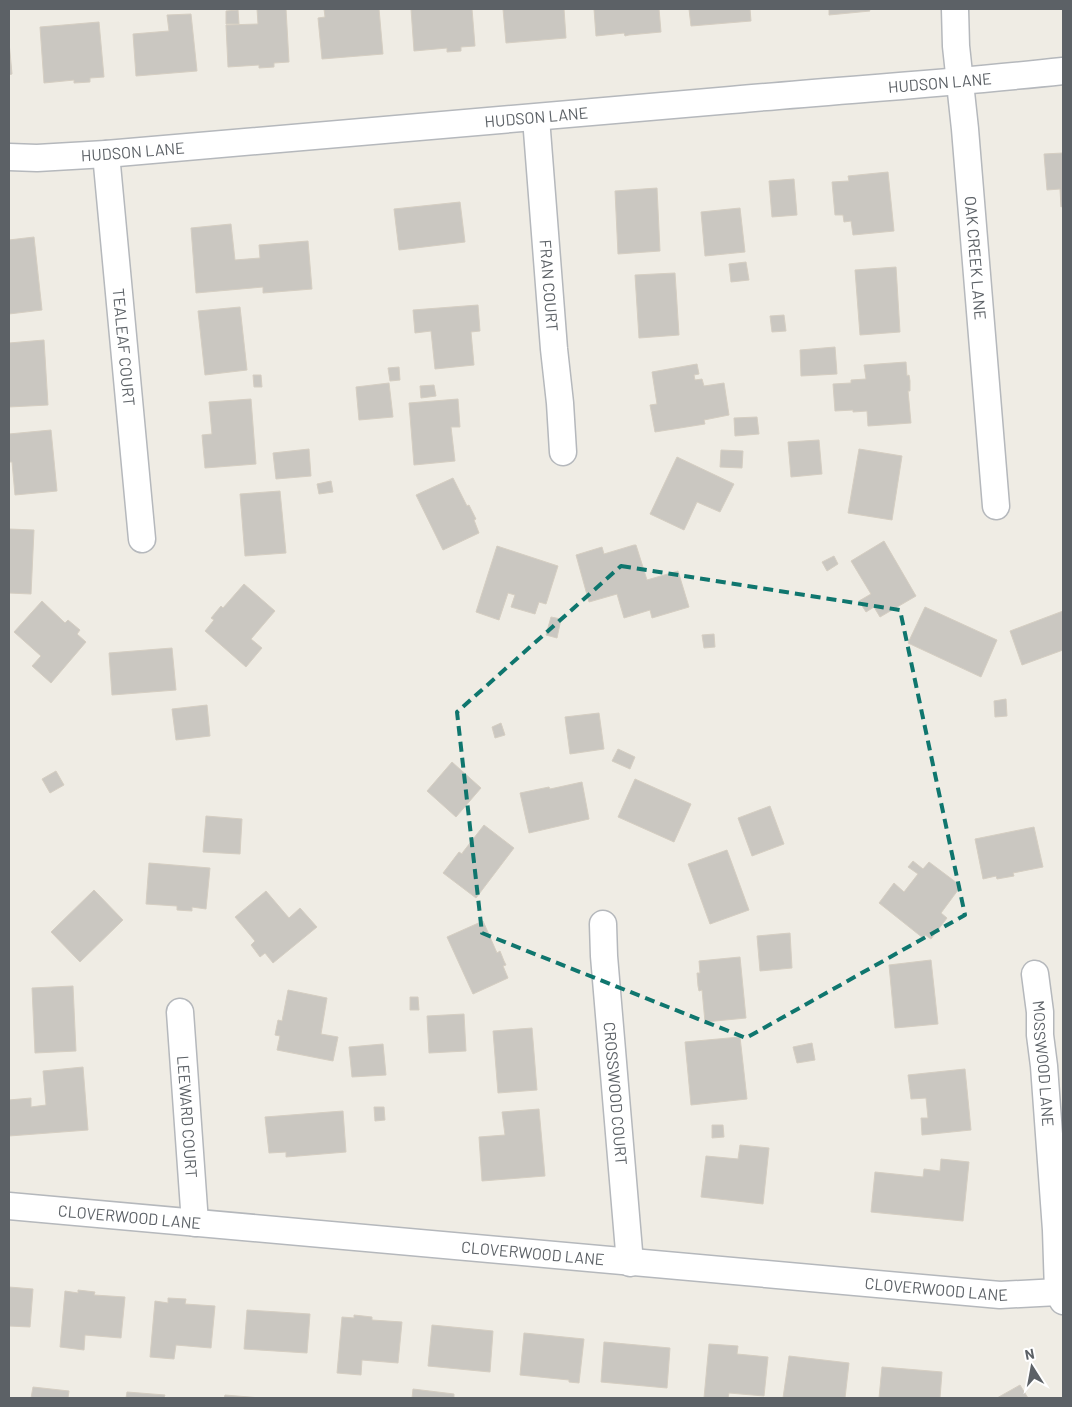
<svg xmlns="http://www.w3.org/2000/svg" width="1072" height="1407" font-family="Barlow,sans-serif">
<style>
.building{fill:#cac7c1;stroke:#d5cec2}
.lines{fill:none;stroke-linecap:round;stroke-linejoin:round}
.street-casing{stroke:#b5b8bc;stroke-width:29}
.street{stroke:#fff;stroke-width:26}
.marked{fill:none;stroke:#0f766e;stroke-width:4;stroke-dasharray:10 6;stroke-linejoin:round}
.labels{text-anchor:middle;stroke-width:4;stroke-linejoin:round;paint-order:stroke}
.street-label{font-size:16px;fill:#5c6166;stroke:#fff}
</style>
<rect width="100%" height="100%" fill="#efece4"/>
<g class="building">
<polygon points="257,9 286,9 289,62 274,63 274,67 259,68 259,65 228,67 226,25 258,24"/>
<polygon points="324,9 379,9 383,54 322,59 318,18 325,17"/>
<polygon points="411,9 472,9 475,46 461,47 461,51 447,52 447,48 414,51"/>
<polygon points="503,9 564,9 566,38 506,43"/>
<polygon points="594,9 659,9 661,32 629,35 625,36 624,33 596,36"/>
<polygon points="689,9 750,9 751,21 691,26"/>
<polygon points="829,9 869,9 870,11 829,15"/>
<polygon points="238,10 239,24 226,24 226,11"/>
<polygon points="191,14 197,71 136,76 133,34 169,31 167,15"/>
<polygon points="99,22 104,77 90,78 90,82 74,83 74,80 44,83 40,27"/>
<polygon points="9,42 12,74 9,75"/>
<polygon points="1063,153 1063,206 1061,207 1060,189 1047,190 1044,154"/>
<polygon points="888,172 894,231 853,235 851,221 844,222 843,215 835,215 832,182 849,181 848,176"/>
<polygon points="794,179 797,215 772,217 769,181"/>
<polygon points="657,188 660,251 618,254 615,191"/>
<polygon points="460,202 465,242 399,250 394,209"/>
<polygon points="740,208 745,252 705,256 701,212"/>
<polygon points="231,224 235,260 260,258 259,245 308,241 312,289 263,293 263,287 196,293 191,228"/>
<polygon points="34,237 42,310 9,314 9,240"/>
<polygon points="746,262 749,280 731,282 729,264"/>
<polygon points="896,267 900,332 860,335 855,270"/>
<polygon points="675,273 679,335 639,338 635,275"/>
<polygon points="478,305 480,331 471,332 474,365 435,369 431,331 415,333 413,310"/>
<polygon points="240,307 247,370 205,375 198,311"/>
<polygon points="784,315 786,331 772,332 770,316"/>
<polygon points="44,340 48,405 9,407 9,343"/>
<polygon points="835,347 837,374 801,376 800,350"/>
<polygon points="906,362 907,376 909,375 910,381 910,391 908,391 911,423 868,426 867,411 853,412 853,410 835,411 833,384 851,383 851,380 866,379 864,365"/>
<polygon points="697,364 699,374 694,375 695,380 702,379 704,386 724,383 729,415 704,420 705,424 655,432 650,405 657,404 652,372"/>
<polygon points="399,367 400,380 390,381 388,368"/>
<polygon points="253,375 261,375 262,387 254,387"/>
<polygon points="389,383 393,417 359,420 356,387"/>
<polygon points="434,385 436,396 421,398 420,386"/>
<polygon points="251,399 256,464 205,468 202,435 212,434 209,402"/>
<polygon points="458,399 460,427 451,427 455,461 414,465 409,403"/>
<polygon points="757,417 759,434 735,436 734,418"/>
<polygon points="51,430 57,491 15,495 12,462 9,462 9,434"/>
<polygon points="819,440 822,474 791,477 788,442"/>
<polygon points="309,449 311,476 276,479 273,453"/>
<polygon points="859,449 902,456 892,520 848,513"/>
<polygon points="721,450 743,451 742,468 720,467"/>
<polygon points="677,457 734,484 720,512 697,502 684,530 650,514"/>
<polygon points="453,478 467,506 469,505 476,519 474,520 479,533 443,550 416,495"/>
<polygon points="331,481 333,492 319,494 317,484"/>
<polygon points="280,491 286,553 245,556 240,494"/>
<polygon points="9,529 34,530 31,594 9,593"/>
<polygon points="884,541 916,596 880,617 874,607 866,612 859,601 871,594 851,561"/>
<polygon points="634,545 636,545 647,580 678,571 689,607 652,618 650,610 624,618 617,594 589,602 576,555 602,547 604,554"/>
<polygon points="497,546 558,566 546,604 539,602 535,614 511,607 515,595 508,593 499,620 476,612"/>
<polygon points="834,556 838,564 827,571 822,562"/>
<polygon points="244,584 275,611 251,639 262,648 246,667 205,631 214,620 211,618 221,606 223,608"/>
<polygon points="42,601 65,623 68,620 80,630 77,634 86,642 51,683 32,666 41,656 14,632"/>
<polygon points="925,607 997,640 981,677 908,643"/>
<polygon points="1063,611 1063,650 1022,665 1010,631"/>
<polygon points="551,617 561,619 557,638 546,635"/>
<polygon points="714,634 715,647 704,648 702,635"/>
<polygon points="172,648 176,690 112,695 109,653"/>
<polygon points="1006,699 1007,716 995,717 994,701"/>
<polygon points="207,705 210,736 176,740 172,709"/>
<polygon points="599,713 604,749 570,754 565,717"/>
<polygon points="501,723 505,735 495,738 492,727"/>
<polygon points="618,749 635,757 630,769 612,761"/>
<polygon points="452,762 481,788 456,817 427,791"/>
<polygon points="56,771 64,785 50,793 42,779"/>
<polygon points="635,779 691,804 674,842 618,817"/>
<polygon points="582,782 589,819 529,833 520,793 549,787 550,789"/>
<polygon points="770,806 784,844 752,856 738,818"/>
<polygon points="206,816 242,819 240,854 203,852"/>
<polygon points="484,825 514,848 476,898 443,873 459,852 462,854 463,852"/>
<polygon points="1034,827 1043,867 1013,873 1014,876 997,879 996,876 983,879 975,839"/>
<polygon points="727,850 749,910 710,924 688,864"/>
<polygon points="913,861 923,869 929,862 961,886 941,913 947,918 931,939 925,935 923,938 879,903 894,883 904,892 918,874 908,867"/>
<polygon points="149,863 210,868 206,909 192,907 192,911 177,910 177,906 146,904"/>
<polygon points="94,890 123,920 80,962 51,932"/>
<polygon points="266,891 289,918 300,908 317,927 273,963 265,953 260,957 251,945 255,941 235,917"/>
<polygon points="483,921 497,953 500,951 504,961 506,965 503,966 508,978 473,994 447,937"/>
<polygon points="790,933 792,968 760,971 757,936"/>
<polygon points="740,957 746,1018 705,1022 702,990 699,991 698,986 697,973 700,973 699,961"/>
<polygon points="931,960 938,1024 895,1028 889,965"/>
<polygon points="73,986 76,1051 35,1053 32,988"/>
<polygon points="288,990 327,998 321,1034 338,1037 333,1061 277,1050 280,1036 275,1035 278,1020 282,1021"/>
<polygon points="410,997 418,997 419,1010 410,1010"/>
<polygon points="464,1014 466,1051 429,1053 427,1016"/>
<polygon points="532,1028 537,1090 498,1093 493,1031"/>
<polygon points="740,1037 747,1099 691,1105 685,1042"/>
<polygon points="812,1043 815,1060 797,1063 793,1047"/>
<polygon points="383,1044 386,1075 352,1077 349,1047"/>
<polygon points="83,1067 88,1130 9,1136 9,1100 31,1098 31,1107 46,1105 43,1071"/>
<polygon points="965,1069 971,1130 922,1135 921,1118 928,1118 926,1098 911,1099 908,1075"/>
<polygon points="374,1107 384,1107 385,1120 375,1121"/>
<polygon points="539,1109 545,1176 482,1181 479,1137 505,1135 502,1112"/>
<polygon points="343,1111 346,1152 286,1157 286,1152 269,1153 265,1117"/>
<polygon points="712,1125 723,1125 724,1137 712,1138"/>
<polygon points="740,1145 769,1148 763,1204 701,1197 706,1156 738,1159"/>
<polygon points="941,1159 969,1162 963,1221 871,1212 875,1172 923,1177 924,1169 940,1171"/>
<polygon points="9,1287 33,1289 30,1327 9,1326"/>
<polygon points="78,1290 95,1292 94,1295 125,1297 121,1338 85,1335 84,1350 60,1347 65,1291 78,1293"/>
<polygon points="168,1298 186,1299 185,1304 215,1306 211,1348 176,1345 174,1359 150,1357 155,1301 168,1303"/>
<polygon points="247,1310 310,1314 307,1353 244,1349"/>
<polygon points="354,1315 372,1317 372,1320 402,1322 398,1363 362,1360 361,1375 337,1373 342,1317 354,1318"/>
<polygon points="432,1325 493,1331 490,1372 428,1366"/>
<polygon points="524,1333 584,1339 579,1383 569,1382 569,1380 520,1375"/>
<polygon points="604,1342 670,1348 667,1388 601,1382"/>
<polygon points="709,1344 738,1346 737,1354 768,1357 764,1396 729,1393 728,1398 704,1398"/>
<polygon points="789,1356 849,1363 845,1398 783,1398"/>
<polygon points="882,1367 942,1372 940,1398 879,1398"/>
<polygon points="1020,1385 1028,1398 997,1398"/>
<polygon points="33,1387 69,1391 68,1398 31,1398"/>
<polygon points="413,1389 454,1394 454,1398 412,1398"/>
<polygon points="127,1392 165,1395 164,1398 126,1398"/>
<polygon points="225,1395 261,1398 224,1398"/>
</g>
<g class="lines">
<g class="street-casing">
<g id="street">
<path id="s1" d="M955,9L956,46L965,129L996,506"/>
<path id="s2" d="M536,118L554,349L560,403L563,452"/>
<path id="s3" d="M106,154L142,539"/>
<path id="s4" d="M9,157L37,158L106,154C315,137 523,118 731,100C842,90 953,83 1063,71"/>
<path id="s5" d="M603,924L604,956L630,1263"/>
<path id="s6" d="M1035,974L1040,1012V1035L1044,1066L1056,1230L1058,1292L1063,1301"/>
<path id="s7" d="M180,1012L195,1223"/>
<path id="s8" d="M9,1206L1000,1295L1058,1292"/>
</g>
</g>
<use href="#street" class="street"/>
</g>
<path class="marked" d="M621,566L900,610L965,915L746,1038L482,933L457,712Z"/>
<g class="labels">
<g class="street-label">
<text dy="6" stroke="none"><textPath href="#s4" startOffset="934">HUDSON LANE</textPath></text>
<text dy="6" stroke="none"><textPath href="#s4" startOffset="529">HUDSON LANE</textPath></text>
<text dy="6" stroke="none"><textPath href="#s4" startOffset="124">HUDSON LANE</textPath></text>
<text dy="6" stroke="none"><textPath href="#s1" startOffset="250">OAK CREEK LANE</textPath></text>
<text dy="6" stroke="none"><textPath href="#s2" startOffset="168">FRAN COURT</textPath></text>
<text dy="6" stroke="none"><textPath href="#s3" startOffset="194">TEALEAF COURT</textPath></text>
<text dy="6" stroke="none"><textPath href="#s6" startOffset="90">MOSSWOOD LANE</textPath></text>
<text dy="6" stroke="none"><textPath href="#s5" startOffset="170">CROSSWOOD COURT</textPath></text>
<text dy="6" stroke="none"><textPath href="#s7" startOffset="105">LEEWARD COURT</textPath></text>
<text dy="6" stroke="none"><textPath href="#s8" startOffset="121">CLOVERWOOD LANE</textPath></text>
<text dy="6" stroke="none"><textPath href="#s8" startOffset="526">CLOVERWOOD LANE</textPath></text>
<text dy="6" stroke="none"><textPath href="#s8" startOffset="931">CLOVERWOOD LANE</textPath></text>
</g>
</g>
<rect width="1072" height="1407" fill="none" stroke="#5c6166" stroke-width="20"/>
<g transform="translate(1032 1367) rotate(349)" stroke="#ffffff" stroke-width="4" paint-order="stroke">
<path d="M0-4L9 19L0 12L-9 19Z" fill="#5c6166"/>
<text y="-8" font-size="14" font-weight="bold" text-anchor="middle" fill="#5c6166">N</text>
</g>
</svg>
